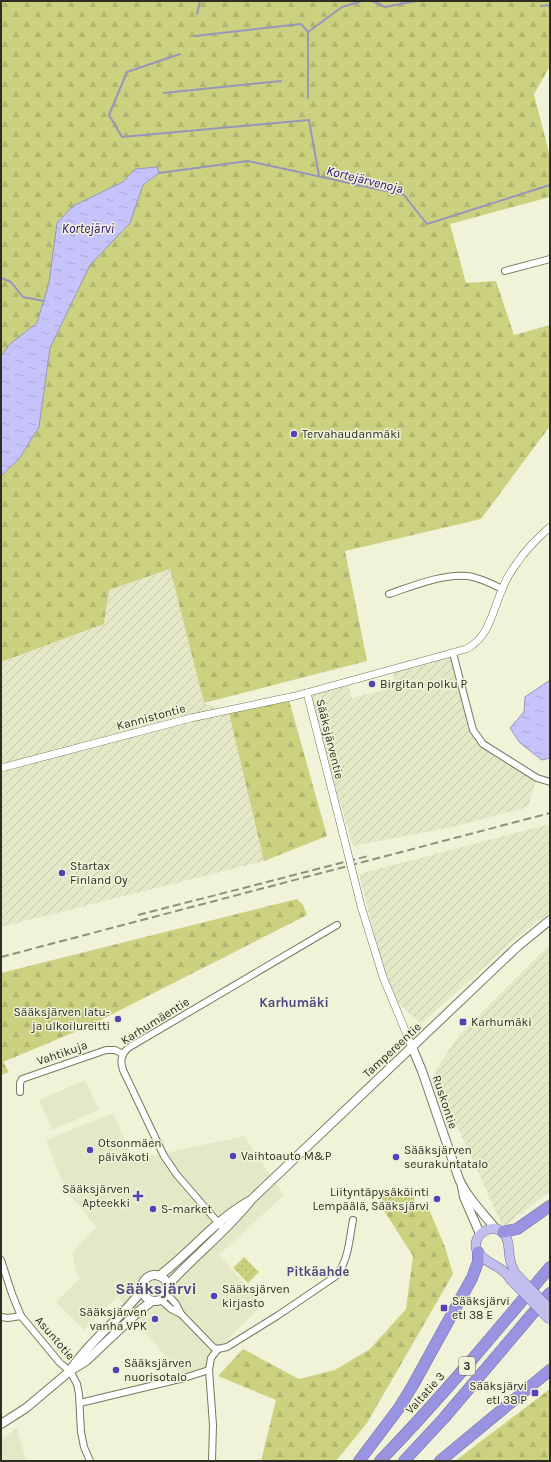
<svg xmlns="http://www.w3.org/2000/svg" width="551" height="1462" font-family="Karla,sans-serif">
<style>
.built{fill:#e5e8c6}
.industrial{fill:url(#industrial-furrows)}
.forest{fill:url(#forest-firs)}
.park{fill:url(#park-dots)}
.water{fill:url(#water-ripples);stroke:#9796ba}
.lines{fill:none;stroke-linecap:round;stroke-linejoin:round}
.stream{stroke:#9796ba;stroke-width:2}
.minor-casing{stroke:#767860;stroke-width:8}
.tertiary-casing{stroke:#767860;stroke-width:8}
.secondary-casing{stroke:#767860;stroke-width:10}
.primary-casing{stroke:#736f9f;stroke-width:10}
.motorway-casing{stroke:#736f9f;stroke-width:12}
.minor{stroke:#fff;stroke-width:6}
.tertiary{stroke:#fff;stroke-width:7}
.secondary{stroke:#fff;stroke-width:8}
.primary{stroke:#c2beee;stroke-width:9}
.motorway{stroke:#9993e2;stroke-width:11}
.rail{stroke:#8f917e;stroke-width:2;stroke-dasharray:8 4;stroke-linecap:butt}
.tertiary-bridge-casing{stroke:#767860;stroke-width:8;stroke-linecap:butt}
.primary-bridge-casing{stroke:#736f9f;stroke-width:10;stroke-linecap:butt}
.tertiary-bridge{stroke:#fff;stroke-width:7}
.primary-bridge{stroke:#c2beee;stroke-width:9}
.poi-dot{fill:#563fb7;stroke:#f0f3d8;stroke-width:1.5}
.labels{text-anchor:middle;stroke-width:3;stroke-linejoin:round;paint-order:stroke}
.shield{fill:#f0f3d8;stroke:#676859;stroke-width:1}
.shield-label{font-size:11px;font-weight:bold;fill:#2c2d23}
.poi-label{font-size:12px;fill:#2c2d23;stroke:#f0f3d8;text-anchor:start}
.street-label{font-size:12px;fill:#2c2d23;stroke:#f0f3d8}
.water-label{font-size:13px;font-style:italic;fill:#2b0872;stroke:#f0f3d8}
.neighbourhood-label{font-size:13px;font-weight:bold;fill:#4d4784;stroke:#f0f3d8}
.district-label{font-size:16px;font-weight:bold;fill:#4d4784;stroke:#f0f3d8}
</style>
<defs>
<pattern id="industrial-furrows" width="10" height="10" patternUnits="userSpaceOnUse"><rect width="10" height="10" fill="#e5e8c6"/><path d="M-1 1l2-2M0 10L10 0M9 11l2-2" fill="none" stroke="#c5c7aa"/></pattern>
<pattern id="forest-firs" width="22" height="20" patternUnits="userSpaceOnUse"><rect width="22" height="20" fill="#ccd180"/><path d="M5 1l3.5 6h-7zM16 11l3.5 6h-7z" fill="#afb46e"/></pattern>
<pattern id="park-dots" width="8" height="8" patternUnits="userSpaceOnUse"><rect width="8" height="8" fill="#ccd180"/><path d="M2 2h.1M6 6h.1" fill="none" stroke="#afb46e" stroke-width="1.8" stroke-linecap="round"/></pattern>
<pattern id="water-ripples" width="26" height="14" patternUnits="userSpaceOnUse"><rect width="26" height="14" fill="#c5c3fa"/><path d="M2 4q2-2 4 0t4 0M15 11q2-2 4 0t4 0" fill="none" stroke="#a9a8d6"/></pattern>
</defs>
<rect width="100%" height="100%" fill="#f0f3d8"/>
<g class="built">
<polygon points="85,1080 99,1110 52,1130 39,1100"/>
<polygon points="113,1113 133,1160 244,1136 284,1195 219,1255 263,1304 218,1349 209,1370 184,1378 138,1324 118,1296 84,1330 56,1302 80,1278 75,1269 73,1252 96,1227 77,1203 67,1193 46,1140"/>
<polygon points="17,1427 26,1461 1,1461 1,1441"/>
</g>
<g class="industrial">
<polygon points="170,569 204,703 229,713 264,861 1,927 1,662 104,624 109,590"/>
<polygon points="453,653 472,730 483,744 537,778 528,807 452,827 353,846 307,693 347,681 352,698 396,687 392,669"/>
<polygon points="550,824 550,912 515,939 421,1024 398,1003 383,968 359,874"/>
<polygon points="550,944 550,1191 503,1227 439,1086 435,1071 460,1034"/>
</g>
<g class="forest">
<polygon points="1,1 550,1 550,66 534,94 550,157 550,197 450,224 466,283 496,281 514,335 550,325 550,426 481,519 345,551 367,661 204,703 170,569 109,590 104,624 1,662 1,476 19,459 39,427 50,348 90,265 130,223 143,185 159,173 135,169 123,182 73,206 57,223 49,283 37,323 10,344 1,356"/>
<polygon points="289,700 327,836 264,861 229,713"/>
<polygon points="297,899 303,905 307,915 89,1026 3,1062 9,1072 1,1075 1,973"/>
<polygon points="381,1206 428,1207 445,1247 453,1274 367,1423 336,1461 261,1461 276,1400 218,1376 243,1349 299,1379 335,1370 370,1349 406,1309 413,1256"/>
<polygon points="550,1389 550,1461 455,1461"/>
</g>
<g class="park">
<polygon points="383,1190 413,1191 415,1203 382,1202"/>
<polygon points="244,1257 259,1272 248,1283 233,1268"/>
</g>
<g class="water">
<polygon points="157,167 159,173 143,185 130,223 90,265 50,348 39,427 19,459 1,476 1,356 10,344 37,323 49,283 57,223 73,206 123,182 135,169"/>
<polygon points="550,680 550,758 542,760 520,743 510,728 524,712 525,697"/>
</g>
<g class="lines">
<g class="stream">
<polyline points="372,1 385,7 416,1"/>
<polyline points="541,6 550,5"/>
<polyline points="197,14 200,1"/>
<polyline points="308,32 342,7 362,1"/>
<polyline points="195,36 301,24 308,32 308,98"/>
<polyline points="180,54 127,72 109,115 122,137 309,120 319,176"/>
<polyline points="164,93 281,81"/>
<polyline points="159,173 248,161 404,195 427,224 550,185"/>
<polyline points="1,278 11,282 23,297 44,301"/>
</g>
<g class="minor-casing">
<g id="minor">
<polyline points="505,271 550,259"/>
<path d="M389,594C413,586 441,574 467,576C477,577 493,584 502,589"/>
<polyline points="453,653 473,730 483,744 537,778 550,782"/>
<polyline points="20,1092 20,1083 22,1079 106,1050 115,1050 123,1054"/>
<path d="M221,1226L177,1175L164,1156L123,1070C120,1061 121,1055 128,1048L337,925"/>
<polyline points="1,1260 12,1294 21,1316 60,1363 70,1371 77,1384 79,1394 81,1432 84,1447 90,1461"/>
<path d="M167,1294L176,1304L181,1314L214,1348L218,1349L227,1347L277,1316L336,1276C349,1260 349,1240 353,1220"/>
<polyline points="161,1300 171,1309 181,1314"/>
<polyline points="1,1317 8,1318 21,1316"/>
<polyline points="80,1403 184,1378 209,1370"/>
<polyline points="212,1461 213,1425 209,1370 211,1358 218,1349"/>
</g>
</g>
<g class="tertiary-casing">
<g id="tertiary">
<polyline points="307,693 343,834"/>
<path d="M1,768L191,718L295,696L466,649C489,638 492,612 502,590C505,581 511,571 517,563C526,549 538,538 550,527"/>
<polyline points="361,906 383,977 412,1047"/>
</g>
</g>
<g class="secondary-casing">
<g id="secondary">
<path d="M412,1047L422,1071L459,1179C467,1197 482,1212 495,1228"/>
<polyline points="462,1187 464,1197 480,1234"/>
<circle cx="155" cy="1288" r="13"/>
<path d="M159,1276C191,1252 214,1221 249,1201"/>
<path d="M168,1285C195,1255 227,1231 252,1199L517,947L550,920"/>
<path d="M71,1369C91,1339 121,1319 142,1290"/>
<polyline points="1,1424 26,1408 70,1371 86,1361 139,1311 152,1301"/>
</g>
</g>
<g class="primary-casing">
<path id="primary" d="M510,1279C508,1276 505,1272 502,1270C494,1264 482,1260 477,1251C470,1234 495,1220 505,1235C510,1242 508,1251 510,1259C511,1265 513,1269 516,1274"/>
</g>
<g class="motorway-casing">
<g id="motorway">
<polyline points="503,1232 517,1229 550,1206"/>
<polyline points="359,1461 399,1408 413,1385 472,1278 478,1262 478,1252"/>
<path d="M380,1461C440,1399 495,1333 550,1267"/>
<polyline points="404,1461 444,1418 550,1293"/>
<polyline points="440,1461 550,1370"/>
</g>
</g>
<use href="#minor" class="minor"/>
<use href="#tertiary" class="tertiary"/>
<use href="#secondary" class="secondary"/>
<use href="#primary" class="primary"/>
<use href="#motorway" class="motorway"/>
<g class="rail">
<polyline points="138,915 368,856"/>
<polyline points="1,957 550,813"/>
</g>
<g class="tertiary-bridge-casing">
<polyline id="tertiary-bridge" points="343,834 361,906"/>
</g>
<g class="primary-bridge-casing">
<g id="primary-bridge">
<polyline points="516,1274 550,1309"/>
<polyline points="510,1279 550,1320"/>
</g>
</g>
<use href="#tertiary-bridge" class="tertiary-bridge"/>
<use href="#primary-bridge" class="primary-bridge"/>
</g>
<g class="poi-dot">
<circle cx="294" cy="434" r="4"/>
<circle cx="372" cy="684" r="4"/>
<circle cx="62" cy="873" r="4"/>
<circle cx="118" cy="1019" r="4"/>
<rect x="459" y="1018" width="8" height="8" rx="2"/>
<circle cx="90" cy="1150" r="4"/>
<circle cx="233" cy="1156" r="4"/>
<circle cx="396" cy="1157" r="4"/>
<path d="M136 1190h4v4h4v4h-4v4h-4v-4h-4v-4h4z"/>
<circle cx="437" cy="1199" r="4"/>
<circle cx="153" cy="1209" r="4"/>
<circle cx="214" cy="1296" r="4"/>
<rect x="440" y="1304" width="8" height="8" rx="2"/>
<circle cx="155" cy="1319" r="4"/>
<circle cx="116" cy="1370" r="4"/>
<rect x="531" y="1389" width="8" height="8" rx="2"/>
</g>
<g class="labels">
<rect class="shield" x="459" y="1357" width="16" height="18" rx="3"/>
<g class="shield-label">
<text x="467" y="1370">3</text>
</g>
<g class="poi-label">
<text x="302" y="438">Tervahaudanmäki</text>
<text x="380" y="688">Birgitan polku P</text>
<text x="70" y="870">Startax<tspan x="70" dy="14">Finland Oy</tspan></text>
<text x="110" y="1016" text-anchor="end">Sääksjärven latu-<tspan x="110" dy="14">ja ulkoilureitti</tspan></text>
<text x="471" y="1026">Karhumäki</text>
<text x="98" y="1147">Otsonmäen<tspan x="98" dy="14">päiväkoti</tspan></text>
<text x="404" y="1154">Sääksjärven<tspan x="404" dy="14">seurakuntatalo</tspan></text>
<text x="241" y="1160">Vaihtoauto M&amp;P</text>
<text x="130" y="1193" text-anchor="end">Sääksjärven<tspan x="130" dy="14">Apteekki</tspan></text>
<text x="429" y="1196" text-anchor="end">Liityntäpysäköinti<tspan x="429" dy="14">Lempäälä, Sääksjärvi</tspan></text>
<text x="161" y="1213">S-market</text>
<text x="222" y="1293">Sääksjärven<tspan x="222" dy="14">kirjasto</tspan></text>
<text x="452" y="1305">Sääksjärvi<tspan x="452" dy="14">etl 38 E</tspan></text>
<text x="147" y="1316" text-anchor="end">Sääksjärven<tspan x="147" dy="14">vanha VPK</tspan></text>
<text x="124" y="1367">Sääksjärven<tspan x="124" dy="14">nuorisotalo</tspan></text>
<text x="527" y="1390" text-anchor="end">Sääksjärvi<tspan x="527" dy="14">etl 38 P</tspan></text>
</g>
<g class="street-label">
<text transform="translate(151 717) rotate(-15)" y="4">Kannistontie</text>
<text transform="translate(330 739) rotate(76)" y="4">Sääksjärventie</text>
<text transform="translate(155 1021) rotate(-32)" y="4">Karhumäentie</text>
<text transform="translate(392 1050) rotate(-43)" y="4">Tampereentie</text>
<text transform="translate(62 1053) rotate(-19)" y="4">Vahtikuja</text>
<text transform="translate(445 1102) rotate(72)" y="4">Ruskontie</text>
<text transform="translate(55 1338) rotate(49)" y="4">Asuntotie</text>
<text transform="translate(425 1393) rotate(-48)" y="4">Valtatie 3</text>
</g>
<g class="water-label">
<text transform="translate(365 179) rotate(14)" y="5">Kortejärvenoja</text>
<text x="88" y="233">Kortejärvi</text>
</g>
<g class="neighbourhood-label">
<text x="294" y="1007">Karhumäki</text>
<text x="318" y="1276">Pitkäahde</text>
</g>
<g class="district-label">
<text x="156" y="1294">Sääksjärvi</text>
</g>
</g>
<rect width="551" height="1462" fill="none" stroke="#2c2d23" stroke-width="4"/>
</svg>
